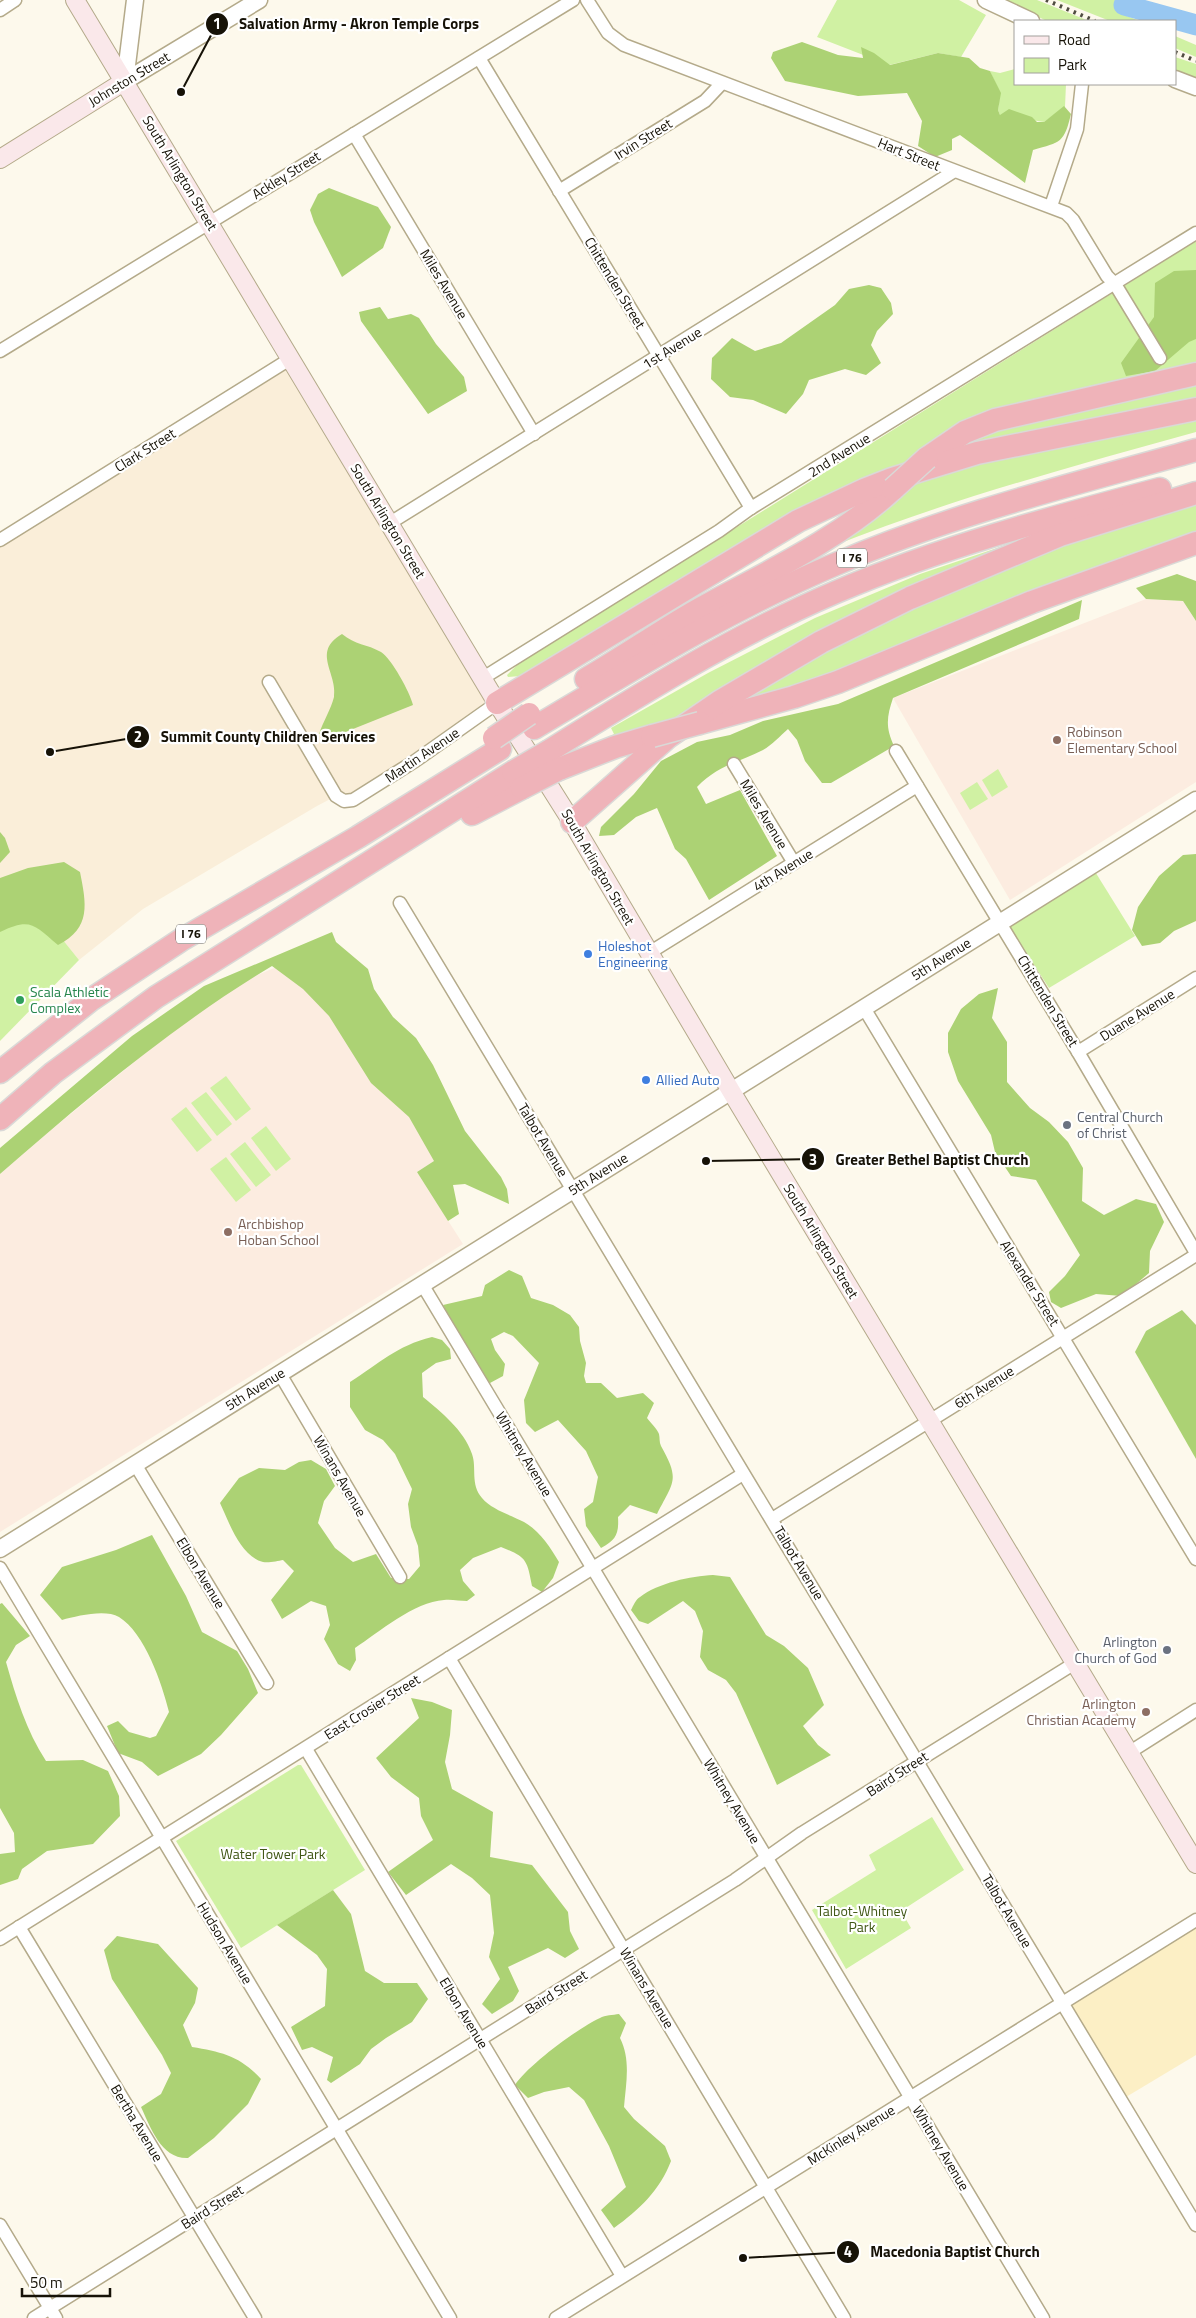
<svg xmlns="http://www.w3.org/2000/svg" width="1196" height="2318" font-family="'Titillium Web',sans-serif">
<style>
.commercial{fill:#faeed9}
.built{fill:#fcefc5}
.education{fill:#fcece0}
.green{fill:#d0f1a3}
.forest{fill:#acd274}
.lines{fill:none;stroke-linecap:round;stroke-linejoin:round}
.river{stroke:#98c7f1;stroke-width:21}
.minor-casing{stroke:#b4aa8a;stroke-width:15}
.tertiary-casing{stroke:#b4aa8a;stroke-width:19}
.secondary-casing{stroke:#b4aa8a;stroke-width:20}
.motorway-casing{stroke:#dad9d7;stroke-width:25}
.minor{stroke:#fff;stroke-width:12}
.tertiary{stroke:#fff;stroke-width:16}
.secondary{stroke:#fae8ea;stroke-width:18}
.motorway{stroke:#efb3b9;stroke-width:22}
.rail{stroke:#504c41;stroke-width:4;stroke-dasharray:2.5 5;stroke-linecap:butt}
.motorway-bridge-casing{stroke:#dad9d7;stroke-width:25;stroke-linecap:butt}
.motorway-bridge{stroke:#efb3b9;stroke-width:22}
.education-dot{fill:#8d6e63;stroke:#fff;stroke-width:2}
.shop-dot{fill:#3f7fe0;stroke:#fff;stroke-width:2}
.leisure-dot{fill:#2e9e5b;stroke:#fff;stroke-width:2}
.worship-dot{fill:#6b7280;stroke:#fff;stroke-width:2}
.labels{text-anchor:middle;stroke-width:4.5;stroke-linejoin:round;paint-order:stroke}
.shield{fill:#fff;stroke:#5c5951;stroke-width:1}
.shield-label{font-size:12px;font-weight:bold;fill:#161207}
.street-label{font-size:14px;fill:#161207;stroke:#fff}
.education-label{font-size:14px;fill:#785e54;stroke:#fff;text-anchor:start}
.shop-label{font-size:14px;fill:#366cbe;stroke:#fff;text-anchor:start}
.leisure-label{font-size:14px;fill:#27864d;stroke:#fff;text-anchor:start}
.worship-label{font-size:14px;fill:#5b616d;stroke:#fff;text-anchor:start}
.park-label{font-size:14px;fill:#405715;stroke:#fff}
.leader{fill:none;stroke:#161207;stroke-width:2}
.callout-dot{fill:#161207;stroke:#fff;stroke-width:2}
.mark-label{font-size:15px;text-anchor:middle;font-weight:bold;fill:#fff}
.callout-label{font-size:15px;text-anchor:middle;font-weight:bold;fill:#161207;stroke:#fff;stroke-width:4.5;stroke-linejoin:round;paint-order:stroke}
</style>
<rect width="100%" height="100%" fill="#fdf9ec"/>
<polygon class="commercial" points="290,359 497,703 353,800 336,796 317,806 143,909 79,960 29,899 0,912 0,540"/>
<polygon class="built" points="1196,1923 1196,2055 1126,2097 1067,2003"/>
<g class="education">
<polygon points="1146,599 1183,601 1196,621 1196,782 1010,900 893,698"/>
<polygon points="336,942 454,1148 417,1172 463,1244 0,1532 0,1174 51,1130 224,989"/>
</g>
<g class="green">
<polygon points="837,0 959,0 986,15 961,57 938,53 889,65 817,37"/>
<polygon points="1002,0 1037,0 1089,21 1047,21"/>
<polygon points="1057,0 1127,0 1119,13 1140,21 1110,21"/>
<polygon points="1175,36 1196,45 1196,57 1175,48"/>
<polygon points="1175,57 1196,64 1196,80 1175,72"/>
<polygon points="1015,69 1015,84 1066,84 1065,107 1044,122 1000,115 998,110 1000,93 990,71 1000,73"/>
<polygon points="1196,241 1196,366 1083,393 906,464 521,676 508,677 507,675 519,663"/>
<polygon points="1196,381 1196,400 947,453 971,436"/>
<path d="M1196,414V432C1074,466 951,499 833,546L910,484L1040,446Z"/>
<polygon points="1196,504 1196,533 1127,555 850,669 722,709 886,617 1054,546"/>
<polygon points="1003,546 1004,551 675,720 588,749 614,734 611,728 708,673 815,618 920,574"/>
<polygon points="998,769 1008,787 992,797 982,780"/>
<polygon points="977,782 988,799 970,810 960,793"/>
<polygon points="1094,870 1135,936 1049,988 1008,925"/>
<polygon points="29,898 79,960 0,1041 0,912"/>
<polygon points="226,1076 251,1109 236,1121 210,1088"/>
<polygon points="206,1092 232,1124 217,1136 191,1103"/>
<polygon points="186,1107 212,1140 197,1152 171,1119"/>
<polygon points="266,1126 291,1159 276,1171 251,1138"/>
<polygon points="245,1142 271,1175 256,1187 230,1154"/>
<polygon points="226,1157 251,1190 236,1202 210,1169"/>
<polygon points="298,1765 301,1765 365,1870 241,1948 176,1841"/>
<polygon points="932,1817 964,1870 901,1911 911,1928 846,1969 812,1910 876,1870 869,1855"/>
</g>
<g class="forest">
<path d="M802,42L838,55L863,58L861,47L874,53L890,65L938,53L969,58L980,68L990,71L1001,93L998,110L1000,115L1009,109L1032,117L1037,122H1044L1064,106L1071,114C1064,143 1061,142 1033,150L1025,183L960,135L952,139V150L935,157L918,146L922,121L907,93L858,96L785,81L771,58L773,52Z"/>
<polygon points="329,188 378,207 391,227 383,248 342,277 314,222 310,210 318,194"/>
<polygon points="1196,270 1196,339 1189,342 1155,371 1126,376 1121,363 1154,317 1155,283 1174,271"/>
<polygon points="869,285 881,288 891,303 893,314 877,331 871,345 881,363 866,375 845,369 809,380 803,394 786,414 753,400 730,397 711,379 712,358 732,338 755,351 781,343 835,305 849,289"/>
<polygon points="380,307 388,319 411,314 419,318 436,344 464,377 467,391 428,414 361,321 359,312"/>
<polygon points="1177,574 1196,581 1196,621 1183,601 1146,599 1136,588"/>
<path d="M1082,600L1079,619L893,698C887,716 885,727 894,746L831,783H822L805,761L797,740L788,729C780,736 772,745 763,750C738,763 718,765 697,787L706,804L740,790L777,856L709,900L686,859L675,849L657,808L636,817L614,835L599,836L601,827L634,794L661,761L697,742L730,735L763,721L838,704Z"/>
<path d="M342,634C355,645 367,644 381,652C391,658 410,692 413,705L338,735L319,734C323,722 331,709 334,697C338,673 311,652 342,634Z"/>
<polygon points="0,832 5,838 10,852 0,863"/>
<polygon points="1196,854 1196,921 1174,931 1160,943 1142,946 1132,930 1138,907 1159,876 1183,855"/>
<path d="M64,862L80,872C86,903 92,928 58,945C34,925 31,917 0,932V878L28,868Z"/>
<path d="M332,932L336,942L368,969L374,989L393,1017L416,1038L433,1065L465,1131L501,1177L507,1189L509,1204L465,1184L453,1185L459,1214L448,1221L417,1172L434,1161L409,1117L371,1083L329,1016L303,989L272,966C174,1025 86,1099 0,1174V1148L132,1036L204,986Z"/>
<polygon points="998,988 992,1018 1007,1042 1007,1082 1030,1108 1049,1122 1068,1142 1083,1168 1082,1201 1104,1215 1136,1199 1156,1204 1164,1222 1150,1251 1149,1273 1122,1296 1096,1294 1061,1308 1051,1302 1049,1292 1065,1276 1080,1255 1036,1180 1011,1176 995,1152 991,1135 958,1081 948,1052 948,1033 961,1009 979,994"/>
<path d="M509,1270L522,1276L531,1298L553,1305L570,1315L579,1327L580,1341L586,1363L584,1376L586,1383H601L617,1398L643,1393L654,1403L647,1418C651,1423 657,1429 659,1434C660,1438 659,1442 661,1446C680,1480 674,1481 657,1514L630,1505L618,1517C619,1534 616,1540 601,1548L586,1526L584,1509L593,1502L598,1477L586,1451L558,1420L535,1432L526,1423L524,1400L539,1363L513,1336L504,1332L491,1339L495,1350L505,1364L503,1376L490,1383L478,1372L443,1305L482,1296L485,1285Z"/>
<polygon points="1182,1310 1196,1325 1196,1459 1135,1352 1146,1331"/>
<path d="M432,1337L442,1340L450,1349L451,1359L436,1363L422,1373L423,1397C441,1412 464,1430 472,1454C477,1468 470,1484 482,1498C492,1510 511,1515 524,1522C540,1531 550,1547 559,1562L553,1578L542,1592L532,1586C527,1559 526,1557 501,1547L473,1558L460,1570L463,1581L475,1595L467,1601C460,1601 451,1599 444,1600C414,1602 379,1632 355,1648L356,1660L350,1671L338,1664L324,1639L330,1625L326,1606L311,1601L282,1619L271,1600L294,1571L283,1560C278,1561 269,1563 263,1562C240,1556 229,1522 220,1503L239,1478L259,1468L285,1470L299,1462L311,1460L326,1469L335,1486L324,1501L318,1523L335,1548L353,1562L376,1554L391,1578L409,1579L420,1566L418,1546L411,1527L408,1504L412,1489L395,1454L383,1440L365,1430L350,1407V1382C380,1363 396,1346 432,1337Z"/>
<path d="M152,1535L186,1596L202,1632L237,1651L248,1669L258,1693L221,1735L201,1754L158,1776L142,1762L118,1753L107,1726L118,1721L129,1732L150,1738L156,1736L169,1712C162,1684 145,1633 119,1617C105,1609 77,1616 62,1620L40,1595L62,1567L116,1550Z"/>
<path d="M713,1575L730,1577L766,1635L784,1646L808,1668L824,1705L803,1726L818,1745L831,1755L777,1785L736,1693L726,1680L708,1670L700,1657L703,1631L695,1611L683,1601L648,1624L639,1621L631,1610C633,1606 636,1599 640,1597C658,1583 691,1576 713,1575Z"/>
<path d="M2,1603L30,1636L16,1645L6,1662C16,1697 26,1730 46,1761L83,1760L108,1771L119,1796L120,1816L93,1844L47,1851L22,1869L18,1879L0,1885V1854L15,1852L14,1833L0,1808V1604Z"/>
<polygon points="411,1698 432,1702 452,1710 450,1735 445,1762 452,1789 493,1812 490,1857 532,1865 568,1912 570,1931 579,1949 565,1958 548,1948 508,1967 519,1991 513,2001 492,2014 482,2004 500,1979 489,1957 494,1933 490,1895 472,1878 451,1864 406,1895 388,1872 433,1840 421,1816 419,1798 391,1777 376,1758 419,1718"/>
<polygon points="333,1890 351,1914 365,1971 384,1983 417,1983 428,1999 412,2022 386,2038 371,2049 360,2064 331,2083 327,2080 333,2057 312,2047 302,2050 291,2027 325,2006 327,1969 317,1955 277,1925"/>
<path d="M117,1936L158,1944L198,1988L195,2003L183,2025L192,2047C222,2052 240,2056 261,2079L248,2104L214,2138L188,2158C161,2159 151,2128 141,2107L161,2094L171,2073L162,2055L112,1979L104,1950Z"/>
<path d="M619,2014L626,2023L620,2038C631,2060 626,2083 624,2107L634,2119L665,2146L671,2161C660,2190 639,2210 614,2228L601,2210L626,2187L609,2146L584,2100L569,2087L544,2092L528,2098L515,2085C527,2066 578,2028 600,2018C605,2015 613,2015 619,2014Z"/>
</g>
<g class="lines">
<polyline class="river" points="1124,5 1196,25"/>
<g class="minor-casing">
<g id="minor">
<polyline points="587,0 608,33 624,45 1066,213 1073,220 1107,276 1115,284 1160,358"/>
<polyline points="0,10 15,0"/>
<polyline points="479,58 751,508"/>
<polyline points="354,134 534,434"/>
<polyline points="559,191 705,101 722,83"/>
<polyline points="1051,206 1077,129 1082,84"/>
<polyline points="0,351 573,0"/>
<polyline points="390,523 953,172"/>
<polyline points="0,540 290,359"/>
<polyline points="483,678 719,531 751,508 1196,233"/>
<polyline points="269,682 336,796 344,801 353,800 415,761 497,703"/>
<polyline points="896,751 1078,1052 1196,1253"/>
<polyline points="734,764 794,863"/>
<polyline points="400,903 1196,2225"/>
<polyline points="649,953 917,786"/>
<polyline points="864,1008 1196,1559"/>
<polyline points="1078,1052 1196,978"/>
<polyline points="422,1284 1043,2318"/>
<polyline points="280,1374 400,1577"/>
<polyline points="135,1464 267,1683"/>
<polyline points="772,1519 1196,1255"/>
<polyline points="0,1568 450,2318"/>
<polyline points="449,1658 844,2318"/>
<polyline points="306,1749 622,2276"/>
<polyline points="1130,1752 1196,1710"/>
<polyline points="19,1927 255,2318"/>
<polyline points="0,1939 743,1474"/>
<polyline points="0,2225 56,2318"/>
<polyline points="34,2318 735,1880 802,1833 1075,1663"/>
<polyline points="556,2318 1196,1920"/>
</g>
</g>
<g class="tertiary-casing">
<g id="tertiary">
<polyline points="986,0 1031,21"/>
<polyline points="1175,79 1196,87"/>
<polyline points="125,81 259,0"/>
<polyline points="125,81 135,0"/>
<polyline points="0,1549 1196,800"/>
</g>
</g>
<g class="secondary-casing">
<g id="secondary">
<polyline points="75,0 497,703 572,822 731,1091 1196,1864"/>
<polyline points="0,159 125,81"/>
</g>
</g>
<g class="motorway-casing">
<g id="motorway">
<polyline points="927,458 965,432 995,420 1196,374"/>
<path d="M586,679C624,657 659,632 696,611C763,574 837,541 893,489"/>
<polyline points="497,703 798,521 864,490 892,479 977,453 1196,409"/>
<polyline points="700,723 794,697 838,682 1032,602 1196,543"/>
<path d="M534,728C633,669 730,609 836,564C952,514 1075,484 1196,450"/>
<path d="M549,751C642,693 735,635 836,592C941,547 1050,518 1160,489"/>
<polyline points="559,769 615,747 652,736"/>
<polyline points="472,814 522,788"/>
<polyline points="572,822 668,737 719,702 821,642 910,598 1060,535 1196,493"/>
<polyline points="0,1072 92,999 181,940 358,837 500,749"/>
<polyline points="0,1119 53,1073 156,997 513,772"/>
</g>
</g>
<use href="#minor" class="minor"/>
<use href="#tertiary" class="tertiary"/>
<use href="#secondary" class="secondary"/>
<use href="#motorway" class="motorway"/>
<g class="rail">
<polyline points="1046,0 1095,21"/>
<polyline points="1175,52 1196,61"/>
</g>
<g class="motorway-bridge-casing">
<g id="motorway-bridge">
<polyline points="893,489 927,458"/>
<polyline points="652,736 700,723"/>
<polyline points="494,738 529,714"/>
<polyline points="513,772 549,751"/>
<polyline points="522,788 559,769"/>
</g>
</g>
<use href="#motorway-bridge" class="motorway-bridge"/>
</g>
<g class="education-dot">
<circle cx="1057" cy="740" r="5"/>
<circle cx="228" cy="1232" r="5"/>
<circle cx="1146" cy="1712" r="5"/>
</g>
<g class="shop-dot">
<circle cx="588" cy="954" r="5"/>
<circle cx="646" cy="1080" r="5"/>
</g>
<circle class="leisure-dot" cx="20" cy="1000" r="5"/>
<g class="worship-dot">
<circle cx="1067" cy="1125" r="5"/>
<circle cx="1167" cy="1650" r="5"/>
</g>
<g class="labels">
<g class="shield">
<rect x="837" y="548.5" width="30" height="19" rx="4"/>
<rect x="176" y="924.5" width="30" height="19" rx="4"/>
</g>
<g class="shield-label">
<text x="852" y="562">I 76</text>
<text x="191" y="938">I 76</text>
</g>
<g class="street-label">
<text transform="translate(129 79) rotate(-31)" y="5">Johnston Street</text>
<text transform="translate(643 139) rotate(-32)" y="5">Irvin Street</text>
<text transform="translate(909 154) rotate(22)" y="5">Hart Street</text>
<text transform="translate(180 173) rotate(59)" y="5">South Arlington Street</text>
<text transform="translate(286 175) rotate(-32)" y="5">Ackley Street</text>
<text transform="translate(615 283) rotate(59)" y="5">Chittenden Street</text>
<text transform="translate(444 284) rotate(59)" y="5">Miles Avenue</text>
<text transform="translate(672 348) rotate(-32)" y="5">1st Avenue</text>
<text transform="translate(145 450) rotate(-32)" y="5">Clark Street</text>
<text transform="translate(839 455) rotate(-32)" y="5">2nd Avenue</text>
<text transform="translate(388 521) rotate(59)" y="5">South Arlington Street</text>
<text transform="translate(422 755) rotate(-34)" y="5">Martin Avenue</text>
<text transform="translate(764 814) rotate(59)" y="5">Miles Avenue</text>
<text transform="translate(598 867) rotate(60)" y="5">South Arlington Street</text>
<text transform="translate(783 870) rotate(-32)" y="5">4th Avenue</text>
<text transform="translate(941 959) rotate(-32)" y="5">5th Avenue</text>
<text transform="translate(1048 1001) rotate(59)" y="5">Chittenden Street</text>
<text transform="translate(1137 1015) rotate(-32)" y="5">Duane Avenue</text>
<text transform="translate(543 1140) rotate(59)" y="5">Talbot Avenue</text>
<text transform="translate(598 1174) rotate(-32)" y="5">5th Avenue</text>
<text transform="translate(821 1241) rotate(59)" y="5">South Arlington Street</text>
<text transform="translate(1030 1283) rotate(58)" y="5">Alexander Street</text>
<text transform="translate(984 1387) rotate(-32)" y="5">6th Avenue</text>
<text transform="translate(255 1389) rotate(-32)" y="5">5th Avenue</text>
<text transform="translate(524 1454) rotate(59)" y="5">Whitney Avenue</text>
<text transform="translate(340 1476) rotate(60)" y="5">Winans Avenue</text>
<text transform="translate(799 1563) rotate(59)" y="5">Talbot Avenue</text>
<text transform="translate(201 1573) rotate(59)" y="5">Elbon Avenue</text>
<text transform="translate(372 1707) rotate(-32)" y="5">East Crosier Street</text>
<text transform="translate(897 1774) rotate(-33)" y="5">Baird Street</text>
<text transform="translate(732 1801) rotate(59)" y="5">Whitney Avenue</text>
<text transform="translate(1007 1911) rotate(59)" y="5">Talbot Avenue</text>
<text transform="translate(225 1943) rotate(59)" y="5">Hudson Avenue</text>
<text transform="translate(647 1988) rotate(59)" y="5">Winans Avenue</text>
<text transform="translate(556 1992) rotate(-32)" y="5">Baird Street</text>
<text transform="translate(464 2013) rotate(59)" y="5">Elbon Avenue</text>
<text transform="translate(137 2123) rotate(59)" y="5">Bertha Avenue</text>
<text transform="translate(851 2135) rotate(-32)" y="5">McKinley Avenue</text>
<text transform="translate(941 2148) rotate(59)" y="5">Whitney Avenue</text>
<text transform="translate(212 2207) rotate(-32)" y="5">Baird Street</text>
</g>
<g class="education-label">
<text x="1067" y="737">Robinson<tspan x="1067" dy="16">Elementary School</tspan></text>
<text x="238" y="1229">Archbishop<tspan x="238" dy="16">Hoban School</tspan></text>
<text x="1136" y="1709" text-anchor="end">Arlington<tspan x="1136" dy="16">Christian Academy</tspan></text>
</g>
<g class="shop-label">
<text x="598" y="951">Holeshot<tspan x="598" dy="16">Engineering</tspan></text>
<text x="656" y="1085">Allied Auto</text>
</g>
<g class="leisure-label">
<text x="30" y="997">Scala Athletic<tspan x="30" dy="16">Complex</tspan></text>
</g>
<g class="worship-label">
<text x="1077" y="1122">Central Church<tspan x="1077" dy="16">of Christ</tspan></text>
<text x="1157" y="1647" text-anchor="end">Arlington<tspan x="1157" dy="16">Church of God</tspan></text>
</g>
<g class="park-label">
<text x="273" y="1859">Water Tower Park</text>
<text x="862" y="1916">Talbot-Whitney<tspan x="862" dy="16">Park</tspan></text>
</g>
</g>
<path class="leader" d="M181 92L217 24M50 752L138 737M706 1161L813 1159M743 2258L848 2252"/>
<g class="callout-dot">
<circle cx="181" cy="92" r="5"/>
<circle cx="50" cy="752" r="5"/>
<circle cx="706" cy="1161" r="5"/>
<circle cx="743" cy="2258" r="5"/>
<circle cx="217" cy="24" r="12"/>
<circle cx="138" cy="737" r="12"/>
<circle cx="813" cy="1159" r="12"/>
<circle cx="848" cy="2252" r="12"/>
</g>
<g class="mark-label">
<text x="217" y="29">1</text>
<text x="138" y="742">2</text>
<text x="813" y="1165">3</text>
<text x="848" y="2257">4</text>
</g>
<g class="callout-label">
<text x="359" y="29">Salvation Army - Akron Temple Corps</text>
<text x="268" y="742">Summit County Children Services</text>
<text x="932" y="1165">Greater Bethel Baptist Church</text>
<text x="955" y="2257">Macedonia Baptist Church</text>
</g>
<rect x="1014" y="20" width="162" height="65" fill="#ffffff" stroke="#a2a09c"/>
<rect x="1024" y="36" width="25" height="8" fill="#fae8ea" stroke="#a2a09c"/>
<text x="1058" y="45" font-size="15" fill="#161207">Road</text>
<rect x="1024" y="58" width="25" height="15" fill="#d0f1a3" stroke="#a2a09c"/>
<text x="1058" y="70" font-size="15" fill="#161207">Park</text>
<path d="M22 2288v8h88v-8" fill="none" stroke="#161207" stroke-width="2.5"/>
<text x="30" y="2288" font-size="15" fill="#161207" stroke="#ffffff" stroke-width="4" paint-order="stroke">50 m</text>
</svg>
